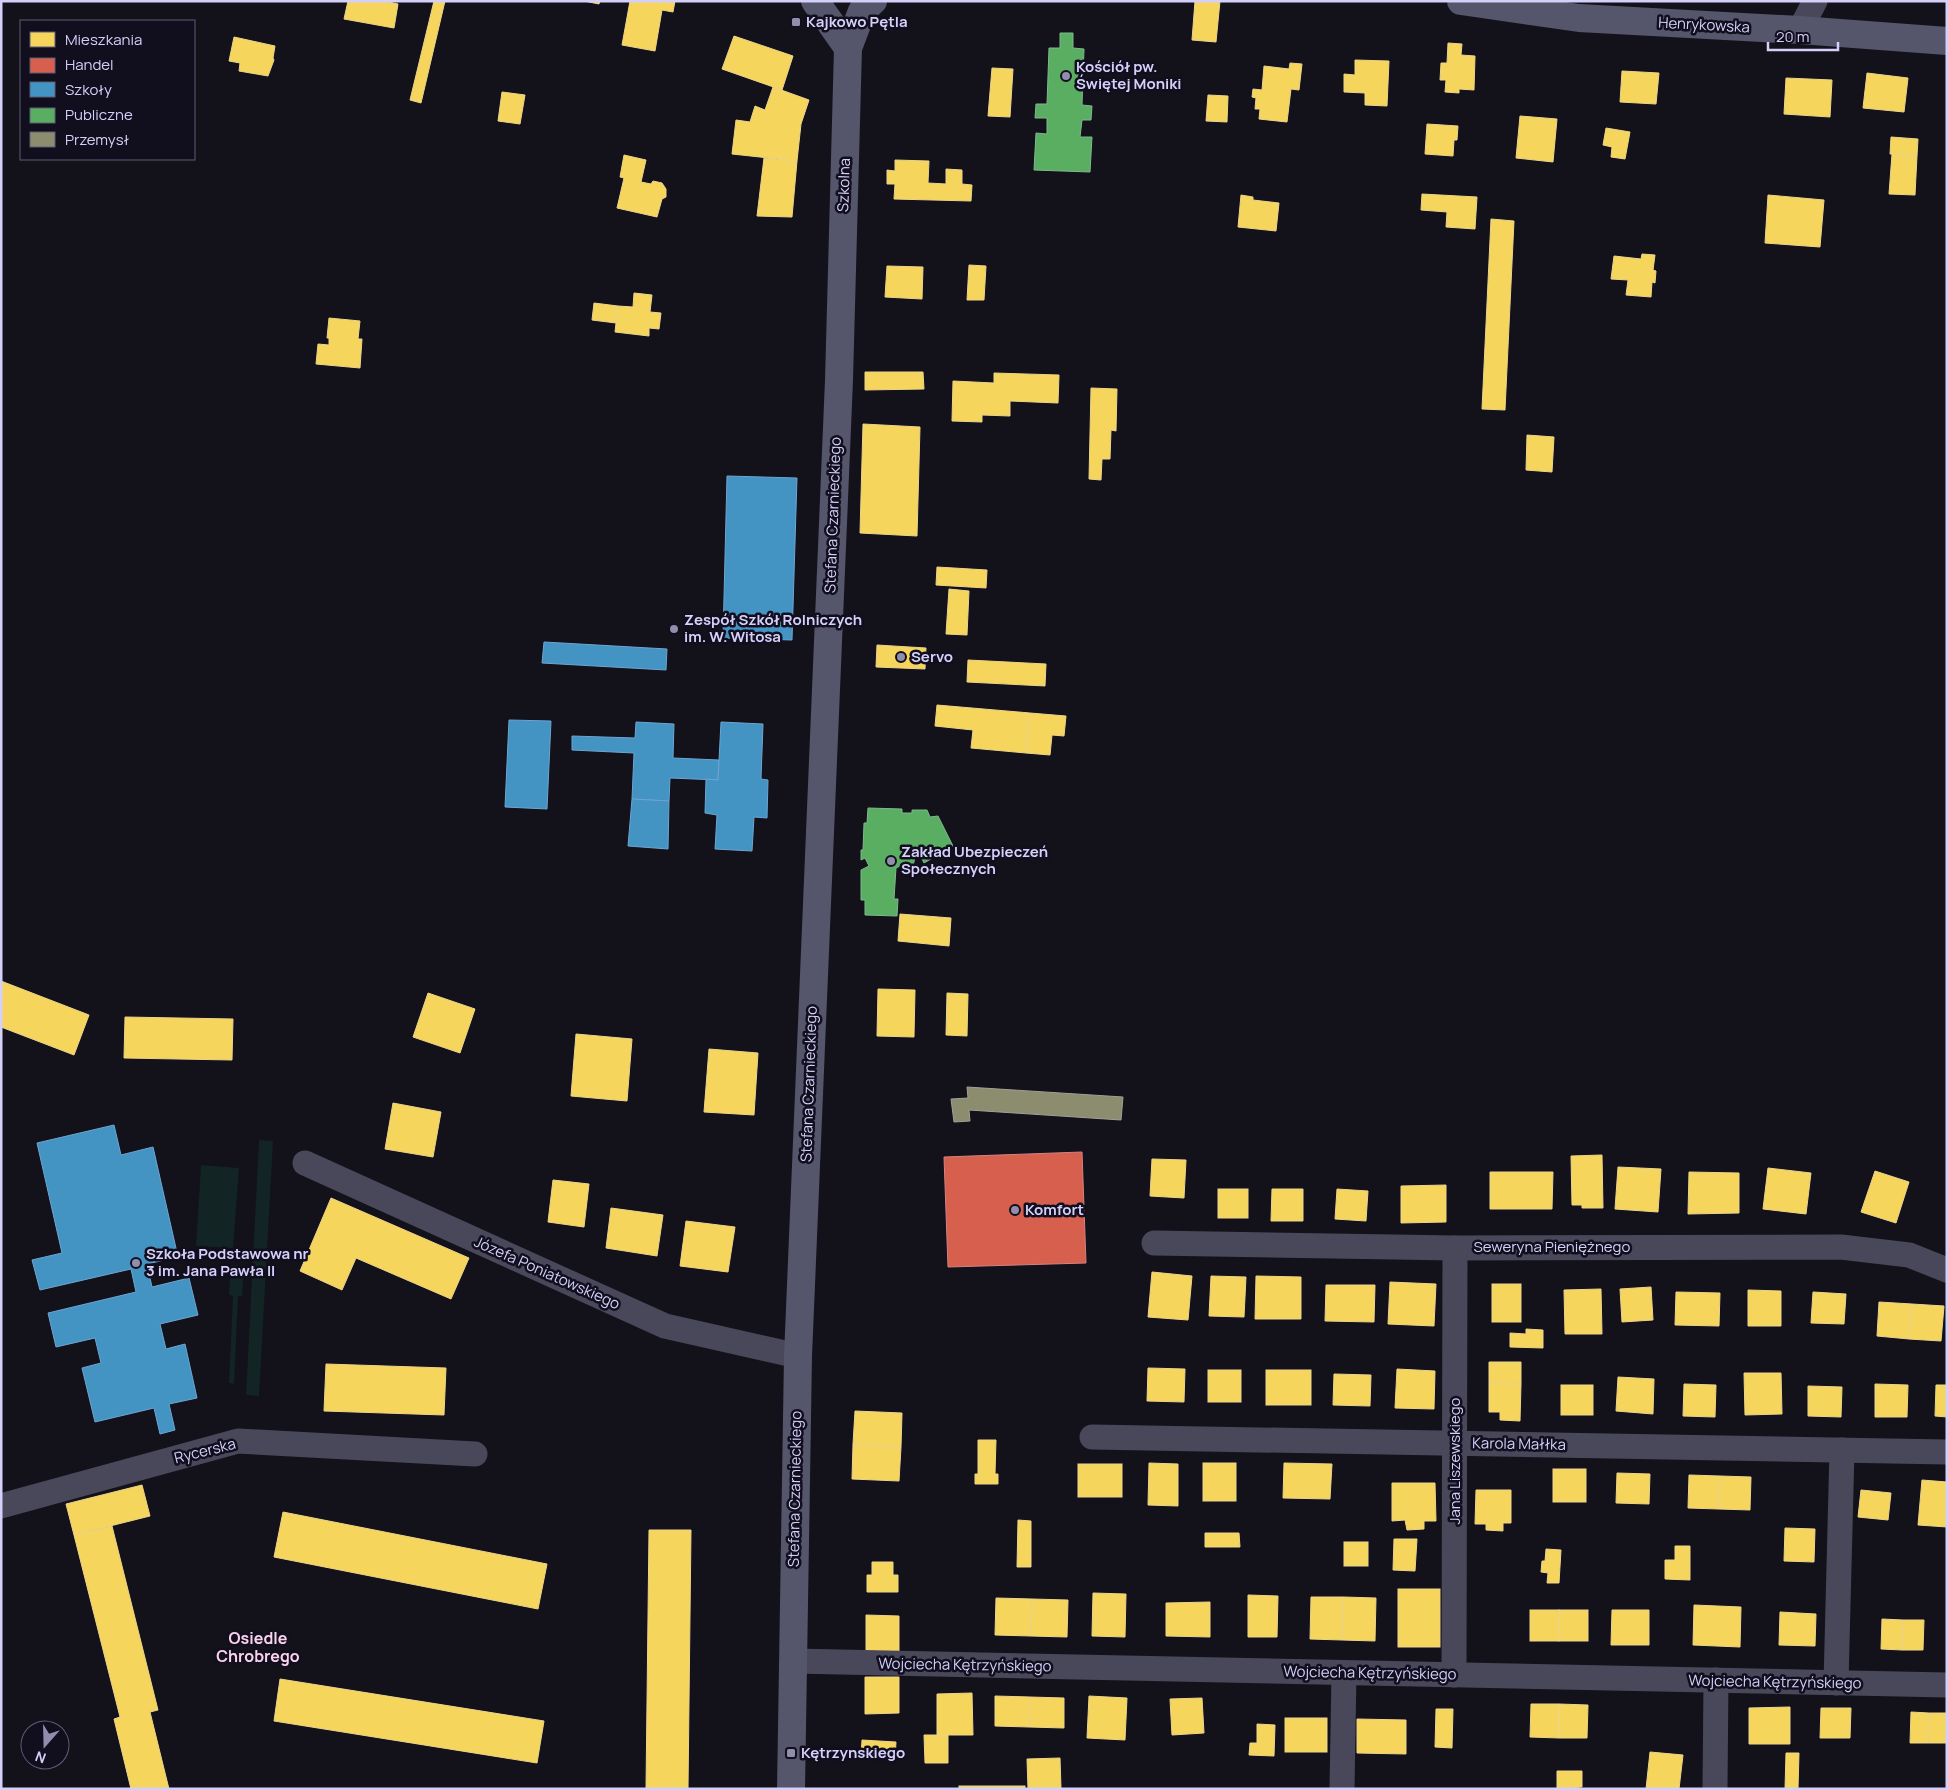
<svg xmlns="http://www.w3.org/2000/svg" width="1948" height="1790" font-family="Manrope,sans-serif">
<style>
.green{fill:#122424}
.homes{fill:#f6d55c;stroke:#ecd48b}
.shops{fill:#d6604d;stroke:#d58281}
.schools{fill:#4393c3;stroke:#6ea5d4}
.public{fill:#5aae61;stroke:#7fb88f}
.industry{fill:#8c8c6e;stroke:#a2a098}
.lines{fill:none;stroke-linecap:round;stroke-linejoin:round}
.street{stroke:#48485a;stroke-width:25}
.secondary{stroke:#55556c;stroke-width:28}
.poi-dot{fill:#908eac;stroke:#110e1e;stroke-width:2}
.labels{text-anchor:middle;stroke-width:5;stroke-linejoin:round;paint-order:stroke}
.poi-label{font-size:15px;font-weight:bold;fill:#d4d0fa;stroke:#110e1e;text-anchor:start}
.street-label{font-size:15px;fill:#d4d0fa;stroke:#110e1e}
.neighbourhood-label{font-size:16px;font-weight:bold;fill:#fad2ed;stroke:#110e1e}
</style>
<rect width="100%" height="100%" fill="#13121a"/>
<g class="green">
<polygon points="259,1140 273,1141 259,1396 246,1395"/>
<polygon points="201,1165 239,1168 233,1248 196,1246"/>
<polygon points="231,1265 244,1266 242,1296 238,1296 234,1384 229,1383 233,1296 229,1295"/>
</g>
<g class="homes">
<polygon points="348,1 384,1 398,4 394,28 344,19"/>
<polygon points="434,1 445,1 421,103 410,100"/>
<polygon points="584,1 600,1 599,4"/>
<polygon points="630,1 675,1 673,12 662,10 655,51 622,45"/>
<polygon points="1195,1 1220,1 1216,42 1192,40"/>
<polygon points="734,36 793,56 782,90 722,69"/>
<polygon points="234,37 275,46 273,58 274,60 268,76 239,71 240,63 229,61"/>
<polygon points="1448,43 1462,44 1461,55 1475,56 1474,90 1459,89 1459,93 1445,92 1446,80 1440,80 1441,63 1447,63"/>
<polygon points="1355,60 1389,61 1387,106 1365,105 1365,93 1344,92 1344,74 1355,75"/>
<polygon points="1290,63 1302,64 1299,90 1291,89 1287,122 1259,119 1260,109 1255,109 1256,98 1252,97 1253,89 1262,90 1264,66 1289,69"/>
<polygon points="992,68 1013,69 1010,117 988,116"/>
<polygon points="1622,71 1659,73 1656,104 1620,102"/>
<polygon points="1867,73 1908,78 1904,112 1863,108"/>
<polygon points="1786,78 1832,80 1830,117 1784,114"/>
<polygon points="773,87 809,100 801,124 797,161 732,154 736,120 750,122 755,106 765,110"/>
<polygon points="502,92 525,95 520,124 498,121"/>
<polygon points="1208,95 1228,96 1227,122 1206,121"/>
<polygon points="1520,116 1557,119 1553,162 1516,158"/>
<polygon points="1427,124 1458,126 1457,140 1454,140 1453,156 1425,154"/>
<polygon points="1606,128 1630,132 1625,159 1611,157 1612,147 1603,145"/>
<polygon points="1891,137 1918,139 1917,156 1890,154"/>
<polygon points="1892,154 1917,156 1915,195 1889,194"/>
<polygon points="624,155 646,160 641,182 651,184 653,181 662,183 666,189 666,197 662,199 657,217 617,208 624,178 620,177"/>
<polygon points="764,158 797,161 792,217 757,216"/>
<polygon points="895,160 929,161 928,183 946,184 946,169 962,170 962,184 972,185 971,201 894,199 895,184 887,184 887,170 895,171"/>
<polygon points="1422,194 1477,197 1475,229 1446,227 1447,212 1421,210"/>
<polygon points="1241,195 1253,197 1253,200 1279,203 1276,231 1238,227"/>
<polygon points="1768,195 1824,200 1820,247 1765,243"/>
<polygon points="1491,219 1514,221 1505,410 1482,409"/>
<polygon points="1642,254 1655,255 1653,270 1656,271 1655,283 1652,282 1651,297 1626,295 1628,280 1611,279 1614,256 1641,259"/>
<polygon points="969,265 986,266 984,300 967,300"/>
<polygon points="887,266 923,267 922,299 885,297"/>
<polygon points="634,293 652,295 650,312 661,313 659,329 649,328 649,336 615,332 618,306 633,307"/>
<polygon points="594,303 618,306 616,323 592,320"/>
<polygon points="329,318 360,321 358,339 362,339 360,368 316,364 318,344 329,345 329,338 327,338"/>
<polygon points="865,372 923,372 924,389 865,390"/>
<polygon points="994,373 1059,375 1058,403 1010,401 1010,416 982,415 982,422 952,421 953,381 994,383"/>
<polygon points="1091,388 1117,389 1116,431 1111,430 1110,459 1102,459 1101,480 1089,479"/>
<polygon points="863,424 920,427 917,536 860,533"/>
<polygon points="1527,435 1554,437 1552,472 1526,470"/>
<polygon points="937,567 987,570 986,588 936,585"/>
<polygon points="949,589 969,591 967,635 946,634"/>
<polygon points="877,645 926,648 925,669 876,667"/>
<polygon points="968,660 1046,664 1045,686 967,682"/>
<polygon points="937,705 1030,713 1026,753 971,748 973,730 935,726"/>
<polygon points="1030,713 1066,716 1064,736 1052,735 1050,755 1026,753"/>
<polygon points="900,914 951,918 949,946 898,941"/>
<polygon points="1,981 89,1015 74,1055 1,1027"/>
<polygon points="878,989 915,990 914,1037 877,1036"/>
<polygon points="428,993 475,1009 460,1053 413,1037"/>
<polygon points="947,993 968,994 967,1036 946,1035"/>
<polygon points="125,1017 233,1019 232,1060 124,1058"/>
<polygon points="576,1034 632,1039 627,1101 571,1096"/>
<polygon points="709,1049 758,1053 754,1115 704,1112"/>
<polygon points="393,1103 441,1112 433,1157 385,1149"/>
<polygon points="1602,1155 1603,1208 1582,1208 1582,1205 1572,1205 1571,1156"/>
<polygon points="1152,1159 1186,1160 1184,1198 1150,1196"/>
<polygon points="1618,1167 1661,1169 1658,1212 1615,1209"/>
<polygon points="1768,1168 1811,1173 1806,1214 1763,1209"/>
<polygon points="1875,1171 1909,1182 1896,1223 1861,1212"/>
<polygon points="1490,1172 1553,1172 1552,1209 1490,1209"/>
<polygon points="1689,1172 1739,1173 1739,1213 1688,1214"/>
<polygon points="553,1180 589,1184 584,1227 548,1222"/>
<polygon points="1446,1185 1446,1222 1401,1223 1401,1186"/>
<rect x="1218" y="1189" width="30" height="29"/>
<polygon points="1272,1189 1303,1189 1303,1221 1271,1221"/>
<polygon points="1337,1189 1368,1191 1366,1221 1335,1219"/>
<polygon points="331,1198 469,1258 451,1299 356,1258 342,1290 300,1271"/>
<polygon points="611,1208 663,1215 657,1256 606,1248"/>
<polygon points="686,1221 735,1227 728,1272 680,1266"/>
<polygon points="1152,1272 1192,1276 1188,1320 1148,1317"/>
<polygon points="1211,1276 1246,1277 1244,1317 1209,1316"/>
<polygon points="1256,1276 1301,1277 1301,1319 1255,1319"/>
<polygon points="1390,1282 1436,1284 1434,1326 1388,1324"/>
<rect x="1492" y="1284" width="29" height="38"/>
<polygon points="1326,1285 1375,1285 1374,1322 1325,1321"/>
<polygon points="1651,1287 1653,1320 1622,1322 1620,1289"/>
<polygon points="1601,1289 1602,1334 1565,1334 1564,1290"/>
<polygon points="1748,1290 1781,1291 1781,1326 1748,1326"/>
<polygon points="1676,1292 1720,1293 1719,1326 1675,1325"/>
<polygon points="1813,1292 1846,1294 1844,1324 1811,1323"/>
<polygon points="1879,1302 1912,1304 1909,1339 1877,1336"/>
<polygon points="1912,1304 1944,1306 1941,1341 1909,1339"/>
<polygon points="1526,1329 1543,1330 1543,1348 1510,1347 1510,1333 1526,1334"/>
<polygon points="1489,1362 1521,1362 1521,1384 1489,1383"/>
<polygon points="326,1364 446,1368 444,1415 324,1411"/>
<polygon points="1148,1368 1185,1369 1184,1402 1147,1401"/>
<polygon points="1397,1369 1435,1371 1434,1409 1395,1408"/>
<rect x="1208" y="1370" width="33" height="32"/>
<rect x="1266" y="1370" width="45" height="35"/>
<polygon points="1744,1373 1781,1373 1782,1414 1745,1415"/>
<polygon points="1334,1374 1371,1375 1370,1406 1333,1405"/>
<polygon points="1618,1377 1654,1379 1653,1414 1616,1411"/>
<polygon points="1489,1383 1521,1384 1520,1421 1500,1420 1500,1412 1489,1412"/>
<polygon points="1684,1384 1716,1385 1715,1417 1683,1416"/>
<polygon points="1875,1384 1908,1385 1907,1417 1875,1417"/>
<rect x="1561" y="1385" width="32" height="30"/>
<polygon points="1936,1385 1947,1385 1947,1417 1935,1416"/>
<polygon points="1808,1386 1842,1387 1841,1417 1808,1416"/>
<polygon points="855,1411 902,1413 901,1447 853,1444"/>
<polygon points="978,1440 996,1440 995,1474 998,1474 998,1484 975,1484 975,1474 978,1474"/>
<polygon points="853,1444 901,1447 899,1481 852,1479"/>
<polygon points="1149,1463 1178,1464 1178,1506 1148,1505"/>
<rect x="1203" y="1463" width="33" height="38"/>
<polygon points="1284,1463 1332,1464 1330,1499 1283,1498"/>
<rect x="1078" y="1464" width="44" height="33"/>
<rect x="1553" y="1469" width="33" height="33"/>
<polygon points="1617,1473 1650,1474 1649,1504 1616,1503"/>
<polygon points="1689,1475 1720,1476 1719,1509 1688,1508"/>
<polygon points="1720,1476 1751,1477 1750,1510 1719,1509"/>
<polygon points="1922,1480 1947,1482 1947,1527 1918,1525"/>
<polygon points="1392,1483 1435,1483 1436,1521 1424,1521 1424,1529 1407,1530 1405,1520 1392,1521"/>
<polygon points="142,1485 150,1516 74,1535 66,1504"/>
<polygon points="1476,1490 1511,1490 1511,1523 1503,1523 1503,1531 1486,1530 1486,1524 1475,1524"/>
<polygon points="1861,1490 1891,1493 1888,1520 1858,1517"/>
<polygon points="283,1512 547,1564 538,1609 274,1557"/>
<polygon points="1018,1520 1031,1521 1031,1567 1017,1567"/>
<polygon points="112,1526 158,1710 150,1712 169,1789 131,1789 114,1719 120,1717 74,1535"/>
<polygon points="1785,1528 1815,1529 1814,1562 1784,1561"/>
<polygon points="649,1530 691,1530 688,1789 646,1789"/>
<polygon points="1205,1533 1239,1533 1240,1547 1205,1547"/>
<polygon points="1394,1539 1417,1539 1415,1571 1393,1570"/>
<rect x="1344" y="1542" width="24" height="24"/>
<polygon points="1675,1546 1690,1546 1690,1580 1665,1579 1665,1560 1675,1560"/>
<polygon points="1546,1549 1561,1550 1559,1583 1547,1583 1548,1573 1541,1572 1542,1561 1545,1561"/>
<polygon points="872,1562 893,1562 893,1575 898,1575 898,1592 867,1592 867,1575 872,1575"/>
<rect x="1398" y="1589" width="42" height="58"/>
<polygon points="1093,1593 1126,1594 1125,1637 1092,1636"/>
<polygon points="1248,1595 1278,1596 1277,1637 1248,1637"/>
<polygon points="1311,1597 1344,1597 1342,1640 1310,1639"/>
<polygon points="1344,1597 1376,1598 1375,1641 1342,1640"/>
<polygon points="996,1598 1032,1599 1031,1636 995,1635"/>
<polygon points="1032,1599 1068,1600 1067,1637 1031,1636"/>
<polygon points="1210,1602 1210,1637 1166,1636 1166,1603"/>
<polygon points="1694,1605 1741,1607 1740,1647 1693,1645"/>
<rect x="1530" y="1610" width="29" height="31"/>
<rect x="1559" y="1610" width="29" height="31"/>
<polygon points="1612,1610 1649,1610 1649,1645 1611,1645"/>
<polygon points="1780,1612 1816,1614 1815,1646 1779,1645"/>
<polygon points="866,1615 899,1616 899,1652 866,1651"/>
<polygon points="1882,1619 1903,1620 1902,1650 1881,1649"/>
<polygon points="1903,1620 1924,1620 1923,1650 1902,1650"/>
<polygon points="865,1677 899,1677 899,1713 865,1714"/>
<polygon points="280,1679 544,1721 537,1763 274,1721"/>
<polygon points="972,1693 973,1735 937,1735 937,1694"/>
<polygon points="995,1696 1030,1697 1029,1727 995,1726"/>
<polygon points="1089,1696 1127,1698 1125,1740 1087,1738"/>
<polygon points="1030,1697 1064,1698 1064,1728 1029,1727"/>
<polygon points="1202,1698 1204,1733 1172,1735 1170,1699"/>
<polygon points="1531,1704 1559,1704 1559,1738 1530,1737"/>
<polygon points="1559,1704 1588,1705 1587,1738 1559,1738"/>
<polygon points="1790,1707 1790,1744 1749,1744 1749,1708"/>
<polygon points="1821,1708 1851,1708 1850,1738 1820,1738"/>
<polygon points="1436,1709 1453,1709 1452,1748 1435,1747"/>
<polygon points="1911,1712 1929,1713 1928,1743 1910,1743"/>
<polygon points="1929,1713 1947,1713 1946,1743 1928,1743"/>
<rect x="1285" y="1718" width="42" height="34"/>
<polygon points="1357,1719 1406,1720 1406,1754 1357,1753"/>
<polygon points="1257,1724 1275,1725 1274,1756 1249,1755 1250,1743 1257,1743"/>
<polygon points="924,1735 948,1735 948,1763 925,1763"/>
<polygon points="862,1740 896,1742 895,1758 861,1756"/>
<polygon points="1650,1752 1683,1755 1679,1789 1646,1789"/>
<polygon points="1786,1753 1799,1753 1798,1789 1785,1789"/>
<polygon points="1060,1758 1061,1788 1028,1788 1027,1759"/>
<polygon points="1557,1771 1582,1771 1582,1787 1557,1789"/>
<rect x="959" y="1786" width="66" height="3"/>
</g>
<polygon class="shops" points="1082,1152 1086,1263 948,1267 944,1157"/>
<g class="schools">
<polygon points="727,476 797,478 792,640 723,638"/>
<polygon points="544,642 667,649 666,670 542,663"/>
<polygon points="509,720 551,721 547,809 505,807"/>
<polygon points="636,722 674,724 673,758 719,760 718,780 670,778 669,801 632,799 634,753 572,750 572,736 635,738"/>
<polygon points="721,722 763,724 761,779 768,780 767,818 754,817 752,851 715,849 717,815 705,813 706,779 718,780"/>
<polygon points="632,799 669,801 668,849 628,846"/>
<polygon points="114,1125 121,1155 153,1147 178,1257 147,1264 152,1287 189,1278 198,1315 160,1324 166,1349 185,1344 197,1398 169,1404 175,1430 160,1434 154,1408 95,1422 82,1368 101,1363 95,1338 56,1347 48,1313 136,1292 131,1269 40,1290 32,1260 62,1253 37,1143"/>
</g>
<g class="public">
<polygon points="1060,33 1073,33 1073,48 1084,49 1082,105 1092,106 1091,120 1082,120 1080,137 1092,137 1090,172 1034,170 1036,133 1047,134 1047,118 1035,118 1036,104 1047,104 1049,48 1060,48"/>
<polygon points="868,808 902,809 902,813 912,813 912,810 927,810 930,817 938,816 953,846 924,863 920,855 915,857 913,866 907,867 902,865 896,868 894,899 898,899 897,916 865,915 865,900 861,900 861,870 869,866 865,858 861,860 861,850 863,850 864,823 867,823"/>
</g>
<polygon class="industry" points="967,1087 1123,1097 1121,1120 969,1110 970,1121 954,1122 951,1099 968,1098"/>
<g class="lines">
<g class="street">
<polyline points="1800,30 1815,1"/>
<polyline points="305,1163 665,1326 798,1356"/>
<polyline points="1154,1243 1455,1248 1841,1247 1909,1255 1947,1270"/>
<polyline points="1092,1437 1947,1452"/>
<polyline points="1,1506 238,1441 475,1454"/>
<polyline points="793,1661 1947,1685"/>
<polyline points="1454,1675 1455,1248"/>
<polyline points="1836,1683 1842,1450"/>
<polyline points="1342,1789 1344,1673"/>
<polyline points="1715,1789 1716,1680"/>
</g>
<g class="secondary">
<polyline points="1461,1 1579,18 1800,30 1947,41"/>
<polyline points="848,48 862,11 873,1"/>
<polyline points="791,1789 798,1356 839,380 848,48 815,1"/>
</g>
</g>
<g class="poi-dot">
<rect x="791" y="17" width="10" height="10" rx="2.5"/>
<circle cx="1066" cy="76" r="5"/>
<circle cx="674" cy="629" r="5"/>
<circle cx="901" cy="657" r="5"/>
<circle cx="891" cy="861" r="5"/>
<circle cx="1015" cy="1210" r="5"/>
<circle cx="136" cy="1263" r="5"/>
<rect x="786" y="1748" width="10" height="10" rx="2.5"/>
</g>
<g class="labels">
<g class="poi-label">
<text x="806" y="27">Kajkowo Pętla</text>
<text x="1076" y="72">Kościół pw.<tspan x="1076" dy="17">Świętej Moniki</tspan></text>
<text x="684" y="625">Zespół Szkół Rolniczych<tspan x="684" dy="17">im. W. Witosa</tspan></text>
<text x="911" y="662">Servo</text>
<text x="901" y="857">Zakład Ubezpieczeń<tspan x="901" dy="17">Społecznych</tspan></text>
<text x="1025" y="1215">Komfort</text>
<text x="146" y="1259">Szkoła Podstawowa nr<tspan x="146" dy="17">3 im. Jana Pawła II</tspan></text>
<text x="801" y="1758">Kętrzynskiego</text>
</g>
<g class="street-label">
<text transform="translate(1704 25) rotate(3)" y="5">Henrykowska</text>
<text transform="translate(844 185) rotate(-88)" y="5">Szkolna</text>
<text transform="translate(833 515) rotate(-88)" y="5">Stefana Czarnieckiego</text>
<text transform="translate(809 1084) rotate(-88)" y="5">Stefana Czarnieckiego</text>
<text x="1552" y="1252">Seweryna Pieniężnego</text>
<text transform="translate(547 1273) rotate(24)" y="5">Józefa Poniatowskiego</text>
<text transform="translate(1519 1444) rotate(1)" y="5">Karola Małłka</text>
<text transform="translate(205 1451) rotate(-14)" y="5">Rycerska</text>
<text transform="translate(1455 1461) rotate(-90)" y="5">Jana Liszewskiego</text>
<text transform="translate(795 1489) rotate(-89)" y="5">Stefana Czarnieckiego</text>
<text transform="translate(965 1665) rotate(1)" y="5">Wojciecha Kętrzyńskiego</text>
<text transform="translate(1370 1673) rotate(1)" y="5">Wojciecha Kętrzyńskiego</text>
<text transform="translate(1775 1682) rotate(1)" y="5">Wojciecha Kętrzyńskiego</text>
</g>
<g class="neighbourhood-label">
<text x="258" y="1644">Osiedle<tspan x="258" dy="18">Chrobrego</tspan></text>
</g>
</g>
<rect width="1948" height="1790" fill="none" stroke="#d4d0fa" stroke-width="5"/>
<rect x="20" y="20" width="175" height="140" fill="#110e1e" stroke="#5f5c76"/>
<rect x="30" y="32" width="25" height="15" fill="#f6d55c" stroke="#5f5c76"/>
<text x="65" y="45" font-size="15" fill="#d4d0fa">Mieszkania</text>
<rect x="30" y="58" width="25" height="15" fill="#d6604d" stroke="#5f5c76"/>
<text x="65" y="70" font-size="15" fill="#d4d0fa">Handel</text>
<rect x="30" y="82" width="25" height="15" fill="#4393c3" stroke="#5f5c76"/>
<text x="65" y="95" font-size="15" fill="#d4d0fa">Szkoły</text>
<rect x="30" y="108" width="25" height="15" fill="#5aae61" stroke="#5f5c76"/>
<text x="65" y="120" font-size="15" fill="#d4d0fa">Publiczne</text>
<rect x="30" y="132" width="25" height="15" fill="#8c8c6e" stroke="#5f5c76"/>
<text x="65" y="145" font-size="15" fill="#d4d0fa">Przemysł</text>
<g transform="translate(45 1745) rotate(200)"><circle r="24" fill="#110e1e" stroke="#5f5c76"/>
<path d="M0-4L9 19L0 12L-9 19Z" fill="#908eac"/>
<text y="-8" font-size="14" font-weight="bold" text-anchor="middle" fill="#d4d0fa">N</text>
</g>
<path d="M1768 42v8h70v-8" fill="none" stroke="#d4d0fa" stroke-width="2.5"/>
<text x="1776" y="42" font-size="15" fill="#d4d0fa" stroke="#110e1e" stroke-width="4" paint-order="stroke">20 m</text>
</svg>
